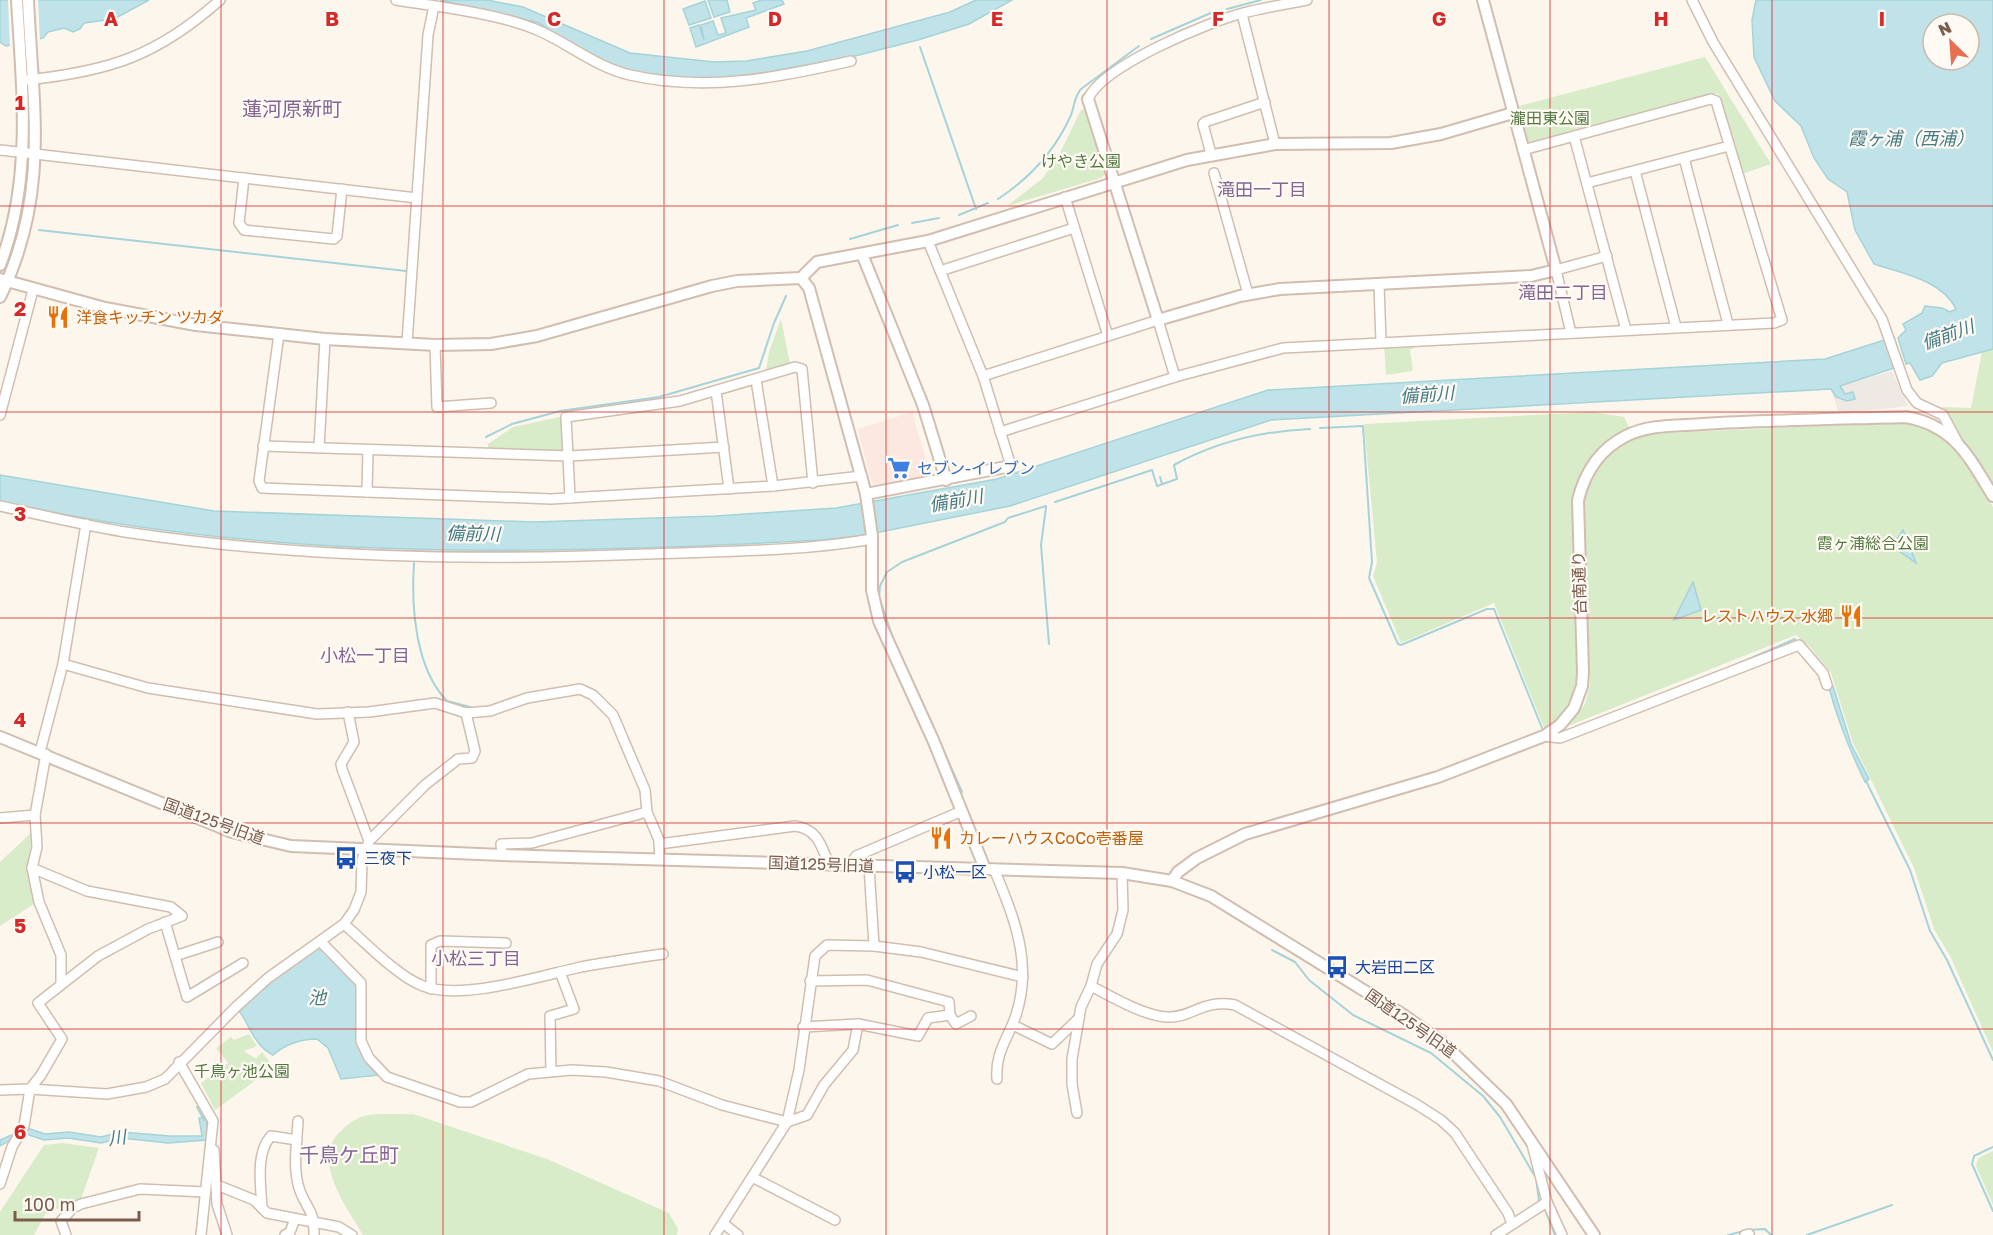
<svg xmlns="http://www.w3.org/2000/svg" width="1993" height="1235" font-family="'Golos Text','Noto Sans JP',sans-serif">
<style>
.commercial{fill:#fde8e0}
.industrial{fill:#efe9e4}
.green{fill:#d8ecc9}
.water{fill:#bfe3e8;stroke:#a5d3da;stroke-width:1.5;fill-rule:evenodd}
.pier{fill:#fdf6ec}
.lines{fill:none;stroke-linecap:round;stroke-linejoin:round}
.stream{stroke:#a5d3da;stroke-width:2}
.minor-casing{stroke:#d1beb0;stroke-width:12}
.tertiary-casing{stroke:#d1beb0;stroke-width:14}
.minor{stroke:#fff;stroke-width:9}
.tertiary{stroke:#fff;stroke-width:10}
.grid{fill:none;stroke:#d62828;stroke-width:1.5;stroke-opacity:0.55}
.labels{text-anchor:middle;stroke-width:4.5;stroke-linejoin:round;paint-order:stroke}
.park-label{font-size:16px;fill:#537a41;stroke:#fffaf3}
.food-label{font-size:16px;fill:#c56008;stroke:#fffaf3;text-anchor:start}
.shop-label{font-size:16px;fill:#366cbe;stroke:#fffaf3;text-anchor:start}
.street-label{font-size:16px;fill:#7a5c4d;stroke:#fffaf3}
.transit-label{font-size:16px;fill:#164399;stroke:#fffaf3;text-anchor:start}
.water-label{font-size:18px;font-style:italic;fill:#437c86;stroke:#fffaf3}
.neighbourhood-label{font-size:18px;fill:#846695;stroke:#fffaf3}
.quarter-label{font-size:20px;fill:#846695;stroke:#fffaf3}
.grid-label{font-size:20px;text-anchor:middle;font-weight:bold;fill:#d62828;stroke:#fffaf3;stroke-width:4.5;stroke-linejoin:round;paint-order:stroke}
</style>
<rect width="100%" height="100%" fill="#fdf6ec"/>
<polygon class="commercial" points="912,412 931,476 875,485 872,484 858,429"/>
<polygon class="industrial" points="1892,371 1908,406 1839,414 1831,389"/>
<g class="green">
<polygon points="1705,57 1771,164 1742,174 1718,93 1529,144 1519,106"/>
<polygon points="1087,108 1107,172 1101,178 1007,206 1042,179 1058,157 1081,110"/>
<polygon points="781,319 790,364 766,371 769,352"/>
<polygon points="1384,343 1421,343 1410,350 1413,371 1386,375"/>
<polygon points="1993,349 1993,487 1942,407 1971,408 1982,352"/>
<path d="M1593,412L1624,417L1630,429C1596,445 1577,471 1572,508L1578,669C1575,691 1566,718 1544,728L1494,603L1401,643L1373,576L1377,563L1364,424Z"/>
<polygon points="564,416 565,449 562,452 488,450 488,444 513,427"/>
<path d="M1902,422C1957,436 1965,462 1993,507V1052L1951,958L1934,929L1914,868L1853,743L1831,673L1810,647L1796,635L1568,726L1585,704L1590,685L1581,511C1588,473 1607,448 1644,434Z"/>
<polygon points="33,831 27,868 34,904 0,926 0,862"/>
<polygon points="249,1034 257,1046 244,1051 256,1059 262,1052 274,1067 215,1110 201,1083 209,1077 214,1078 215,1073 228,1063 216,1048 231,1037 234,1040"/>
<path d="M413,1114L547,1159L669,1213L678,1229L677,1235H363C347,1208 309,1158 342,1130C350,1122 359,1116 370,1115C384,1113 399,1115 413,1114Z"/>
<polygon points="62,1143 99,1148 81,1199 45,1214 34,1235 0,1235 0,1212 44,1145"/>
<polygon points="1993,1151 1993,1205 1976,1166 1978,1158"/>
</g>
<g class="water">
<polygon points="0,0 149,0 114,19 84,23 80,29 73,32 64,28 48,32 43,38 6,46 0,42"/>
<polygon points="440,0 487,0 523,7 630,53 714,62 746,61 807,51 950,12 976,0 1012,0 969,24 918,40 855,56 729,79 703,79 631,72 572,47 539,23"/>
<polygon points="708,0 727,0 730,12 714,17"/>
<polygon points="762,0 782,0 784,4 746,18 749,27 696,47 690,28 699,25 704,40 701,25 713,21 718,35 726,33 721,18 756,10 753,3"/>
<path d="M1756,0H1993V349L1942,363L1932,376L1920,380L1910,363L1906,364L1898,338L1906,330L1903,324L1922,313L1925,306L1942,308L1950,312L1956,309C1942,280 1901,273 1874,264L1855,230L1847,192L1828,179L1814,158L1801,126L1775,101L1754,57L1752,20ZM1933,24H1969V60H1933Z"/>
<polygon points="705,1 711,18 689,25 683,9"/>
<path d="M1894,337L1903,365L1840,386L1845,394L1853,392L1855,399L1847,401L1836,397L1831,389L1271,420L1010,506L860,536L823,540C548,554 270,563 0,501V475L214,511L534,522L716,516L836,508L997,479L1268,390L1825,359Z"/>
<polygon points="1903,530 1916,563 1892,546"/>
<polygon points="1693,582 1701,610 1674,620"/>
<path d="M1833,686L1851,744L1869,779L1865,782C1850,751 1838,721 1829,688Z"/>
<path d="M321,945L358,983L359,1042L380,1075L341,1079L328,1048L317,1039C299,1039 286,1044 273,1055C253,1045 250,1024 237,1008L269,980Z"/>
<polygon points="207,1116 207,1140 168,1143 121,1138 101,1143 68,1138 44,1140 23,1133 0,1146 0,1140 27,1128 45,1134 69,1132 101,1137 121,1132 170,1136 202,1136 199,1118"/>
</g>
<polygon class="pier" points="8,0 38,0 40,42 10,48"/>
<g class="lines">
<g class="stream">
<polyline points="1227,9 1261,0"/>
<polyline points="1151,39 1213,12"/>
<polyline points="920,47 976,209"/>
<path d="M998,199C1030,178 1055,151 1071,115C1075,105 1074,97 1081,89L1139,46"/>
<polyline points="959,215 988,203"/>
<polyline points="912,223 939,218"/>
<polyline points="39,230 406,271"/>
<polyline points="850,239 898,225"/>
<polyline points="1320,428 1363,426 1372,562 1369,578 1398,644 1401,645 1487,609 1494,609 1542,728"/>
<polyline points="486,437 512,424 560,411 659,397 759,368 774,323 786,296"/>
<polyline points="1160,477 1162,484"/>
<path d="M1055,502L1152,470L1157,486L1177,479L1174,465C1216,442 1263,431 1310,429"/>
<polyline points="1046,507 1041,545 1049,644"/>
<path d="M414,563C411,606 415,668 447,701L474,708"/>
<polyline points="1728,668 1795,639"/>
<polyline points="1649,699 1722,670"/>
<polyline points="925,708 894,641 879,597 880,586 887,572 902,562 1005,522 1008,518 1046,506"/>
<polyline points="930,720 962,792"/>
<polyline points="1866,781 1910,870 1930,931 1947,960 1993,1060"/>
<polyline points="1272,950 1295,962 1309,980 1353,1015 1431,1053 1483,1096 1500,1117 1536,1178 1539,1201"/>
<polyline points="197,1107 204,1120"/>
<polyline points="1993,1147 1974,1156 1972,1164 1993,1211"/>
<polyline points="1546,1212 1555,1235"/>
<polyline points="1728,1235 1748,1230 1765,1229 1771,1235"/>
<polyline points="1807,1235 1892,1205"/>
</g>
<g class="minor-casing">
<g id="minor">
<path d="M396,0C439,7 496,13 535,29C567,42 595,67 630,75C705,92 777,78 851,61"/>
<polyline points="1692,0 1713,42 1882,319 1907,390 1917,403 1943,415 1958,443"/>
<polyline points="1242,14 1275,144"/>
<path d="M27,80C110,71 157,56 220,0"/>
<path d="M1088,99C1102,66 1208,22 1243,13C1264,8 1285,4 1307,0"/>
<polyline points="1574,136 1626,330"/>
<polyline points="0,150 417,198"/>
<polyline points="1211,154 1203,124 1205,122 1265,102"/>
<polyline points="1684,158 1728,324"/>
<polyline points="1635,171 1676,327"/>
<polyline points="1214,173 1248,294"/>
<polyline points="244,178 239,223 244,230 334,239 337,236 342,189"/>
<polyline points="1587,183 1729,146"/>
<polyline points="1065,197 1108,336"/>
<polyline points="928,241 983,376 1011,466"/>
<polyline points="940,271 1074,228"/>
<polyline points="1379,284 1381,342"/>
<polyline points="1571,333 1556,270 1607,256"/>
<polyline points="279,334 259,481 262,488 551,499 773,486 862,476"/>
<polyline points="407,343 428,35 434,6"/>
<polyline points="435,345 437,407 491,403"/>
<polyline points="983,376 1158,320 1175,377"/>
<polyline points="756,380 773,486"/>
<polyline points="716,391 729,489"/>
<polyline points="0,415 33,290"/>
<polyline points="1000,432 1175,377 1283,348 1774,323 1782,320 1716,101 1711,99 1523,150"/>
<polyline points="263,446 569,456 724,447"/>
<polyline points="319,448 325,339"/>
<polyline points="367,492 368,450"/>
<polyline points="570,498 566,417 680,401 795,367 802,369 813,483"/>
<path d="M0,506C41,515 83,525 125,532C297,558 472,561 646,554C721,551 798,552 872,539"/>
<polyline points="63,664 148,688 317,714 369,712 435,703 466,713 490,711 527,698 580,689 593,695 613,715 645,790 647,812 659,840 660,859"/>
<polyline points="348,712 354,742 341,764 342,769 369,841"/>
<polyline points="1544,736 1560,738 1799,645 1823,673 1827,685"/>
<polyline points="40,752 63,664 86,524"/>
<polyline points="46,754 35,815 37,847 32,868 39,902 61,955 61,983"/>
<polyline points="0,818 35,815"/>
<path d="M659,844L795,826C818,829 821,846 829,864"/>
<polyline points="502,855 501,844 532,843 647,812"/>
<polyline points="850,865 856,856 962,811"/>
<polyline points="869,866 874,946"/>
<path d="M994,869C1014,917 1033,963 1016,1015C1008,1039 995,1052 997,1079"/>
<polyline points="165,922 187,997 243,963"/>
<path d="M344,924C366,943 397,976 423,986C462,1001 540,976 581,967C608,962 635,958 663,954"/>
<polyline points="321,942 361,983 361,1041 369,1058 387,1077 460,1102 471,1102 528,1074 572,1070 606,1072 659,1081 722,1105 787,1122 807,1115 824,1085 853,1050 858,1024"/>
<polyline points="175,956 218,942"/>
<polyline points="810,981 867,980 949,1002 950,1015"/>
<path d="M1091,986C1110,996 1146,1017 1168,1017C1192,1018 1202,999 1235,1005L1416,1104L1441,1120L1455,1133L1508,1213L1512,1224"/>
<polyline points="431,989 431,945 440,941 506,943"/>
<polyline points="1013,1025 1052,1044 1079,1018"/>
<polyline points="803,1027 858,1024 918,1036 928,1018 950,1015 956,1024 971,1016"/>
<polyline points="179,1062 213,1121 201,1235"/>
<polyline points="551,1071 550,1016 574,1009 560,972"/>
<polyline points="0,1090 30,1089 107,1094 146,1087 165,1079 236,1007 268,978 344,924 354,910 361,892 362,860 369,841 425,785 458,759 472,758 475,751 466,713"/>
<polyline points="1077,1113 1072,1084 1072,1059 1081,1007 1091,986 1097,964 1117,934 1123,910 1122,873"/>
<path d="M298,1121C297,1143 292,1169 300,1191C308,1212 314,1208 314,1235"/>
<polyline points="1532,1144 1547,1202 1562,1235"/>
<polyline points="214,1150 217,1204 227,1235"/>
<polyline points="752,1177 835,1220"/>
<polyline points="0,1184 12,1147 24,1126 30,1089 41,1075 62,1039 38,1003 98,956 148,929 182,916 171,907 87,891 32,868"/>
<polyline points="217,1185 254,1200 267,1213 339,1227 352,1235"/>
<path d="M262,1208C261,1186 255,1153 271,1136L297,1140"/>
<polyline points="724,1224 738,1235"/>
<polyline points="66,1235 61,1221 73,1208 81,1204 140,1189 205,1192"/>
<polyline points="285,1235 290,1232 295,1219"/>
<polyline points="715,1235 787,1122 799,1070 815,956 827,945 874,946 921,952 1023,977"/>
<polyline points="1496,1235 1547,1202"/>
<polyline points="1745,1235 1749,1234"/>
</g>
</g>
<g class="tertiary-casing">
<g id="tertiary">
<polyline points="1088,99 1158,320 1240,296 1280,289 1531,276 1556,270 1483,0"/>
<polyline points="862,254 923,405 946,480"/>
<path d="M0,265C33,179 22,89 17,0"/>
<polyline points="801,278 817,262 928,241 1187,160 1275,144 1391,143 1441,134 1513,113"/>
<polyline points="0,279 105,308 196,325 325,339 435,345 491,344 537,336 712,286 737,281 801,278 809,288 866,494 872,536 872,590 879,621 934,742 985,869"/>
<path d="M0,297C50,195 33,108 28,0"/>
<polyline points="866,494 1011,466"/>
<polyline points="0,737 232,832 291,846 502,855 1122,873 1172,881 1211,896 1402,1014 1443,1043 1506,1104 1594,1235"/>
<path d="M1172,881L1178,872L1197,858L1245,834L1438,777L1544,736L1560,725L1574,708L1582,686L1583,672L1578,500C1585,472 1600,449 1626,436C1649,424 1678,426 1703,424C1770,420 1838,419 1906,417C1955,426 1969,457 1993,496"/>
</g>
</g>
<use href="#minor" class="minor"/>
<use href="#tertiary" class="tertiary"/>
</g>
<path class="grid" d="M221,0V1235M443,0V1235M664,0V1235M886,0V1235M1107,0V1235M1329,0V1235M1550,0V1235M1772,0V1235M0,206H1993M0,412H1993M0,618H1993M0,823H1993M0,1029H1993"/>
<defs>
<g id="restaurant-bare" transform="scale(1.8)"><path d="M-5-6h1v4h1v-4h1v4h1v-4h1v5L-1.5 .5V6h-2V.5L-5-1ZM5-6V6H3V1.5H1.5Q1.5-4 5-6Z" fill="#e8710a" stroke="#fffaf3" stroke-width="2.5" paint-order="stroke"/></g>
<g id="supermarket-bare" transform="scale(1.8)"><path d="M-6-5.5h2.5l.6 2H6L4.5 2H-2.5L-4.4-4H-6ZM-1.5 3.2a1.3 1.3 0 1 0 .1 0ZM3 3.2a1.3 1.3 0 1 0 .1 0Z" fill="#3f7fe0" stroke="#fffaf3" stroke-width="2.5" paint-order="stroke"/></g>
<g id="bus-bare" transform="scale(1.8)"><path d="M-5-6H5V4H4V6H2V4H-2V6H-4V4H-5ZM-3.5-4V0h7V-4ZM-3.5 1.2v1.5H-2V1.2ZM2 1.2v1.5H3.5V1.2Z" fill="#1a4fb4" stroke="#fffaf3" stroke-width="2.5" paint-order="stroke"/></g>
</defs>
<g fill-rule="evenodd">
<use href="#restaurant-bare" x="58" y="317"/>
<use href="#supermarket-bare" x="899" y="468"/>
<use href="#restaurant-bare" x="1851" y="616"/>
<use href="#restaurant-bare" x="941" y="838"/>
<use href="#bus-bare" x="346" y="858"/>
<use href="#bus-bare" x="905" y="872"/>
<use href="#bus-bare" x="1337" y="967"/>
</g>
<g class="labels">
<g class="park-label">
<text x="1550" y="124">瀧田東公園</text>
<text x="1081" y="167">けやき公園</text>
<text x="1873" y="549">霞ヶ浦総合公園</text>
<text x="242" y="1077">千鳥ヶ池公園</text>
</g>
<g class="food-label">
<text x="76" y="323">洋食キッチン ツカダ</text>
<text x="1833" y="622" text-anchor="end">レストハウス 水郷</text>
<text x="959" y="844">カレーハウスCoCo壱番屋</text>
</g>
<g class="shop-label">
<text x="917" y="474">セブン-イレブン</text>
</g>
<g class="street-label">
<text transform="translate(1579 583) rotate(-92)" y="6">台南通り</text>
<text transform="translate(214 821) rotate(20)" y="6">国道125号旧道</text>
<text transform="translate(821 864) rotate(2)" y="6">国道125号旧道</text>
<text transform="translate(1411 1023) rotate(35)" y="6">国道125号旧道</text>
</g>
<g class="transit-label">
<text x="364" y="864">三夜下</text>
<text x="923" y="878">小松一区</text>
<text x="1355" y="973">大岩田二区</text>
</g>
<g class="water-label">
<text x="1911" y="145">霞ヶ浦（西浦）</text>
<text transform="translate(1948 335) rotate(-20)" y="6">備前川</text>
<text transform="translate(1427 395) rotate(-4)" y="6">備前川</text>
<text transform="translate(956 501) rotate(-10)" y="6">備前川</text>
<text transform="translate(473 534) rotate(1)" y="6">備前川</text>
<text x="317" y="1004">池</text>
<text transform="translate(117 1138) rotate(-7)" y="6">川</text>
</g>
<g class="neighbourhood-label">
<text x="1262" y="196">滝田一丁目</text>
<text x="1563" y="299">滝田二丁目</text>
<text x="365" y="662">小松一丁目</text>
<text x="476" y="965">小松三丁目</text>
</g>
<g class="quarter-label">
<text x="292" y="116">蓮河原新町</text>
<text x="349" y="1162">千鳥ケ丘町</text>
</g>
</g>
<g class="grid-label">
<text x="111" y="26">A</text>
<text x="332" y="26">B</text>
<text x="554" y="26">C</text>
<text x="775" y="26">D</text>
<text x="997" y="26">E</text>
<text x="1218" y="26">F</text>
<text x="1439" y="26">G</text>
<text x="1661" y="26">H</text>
<text x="1882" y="26">I</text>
<text x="20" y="110">1</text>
<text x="20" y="316">2</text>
<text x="20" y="521">3</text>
<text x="20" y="727">4</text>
<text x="20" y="933">5</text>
<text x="20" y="1139">6</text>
</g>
<g transform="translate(1951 42) rotate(335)"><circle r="28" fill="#fffaf3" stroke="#cabbb1" stroke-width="1.5"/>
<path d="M0-4.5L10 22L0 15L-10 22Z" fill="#e76f51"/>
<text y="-9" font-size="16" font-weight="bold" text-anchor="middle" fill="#7a5c4d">N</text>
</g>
<path d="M15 1211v9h124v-9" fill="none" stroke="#7a5c4d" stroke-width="3"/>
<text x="24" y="1211" font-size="18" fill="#7a5c4d" stroke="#fffaf3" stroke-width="4.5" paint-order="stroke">100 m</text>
</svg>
